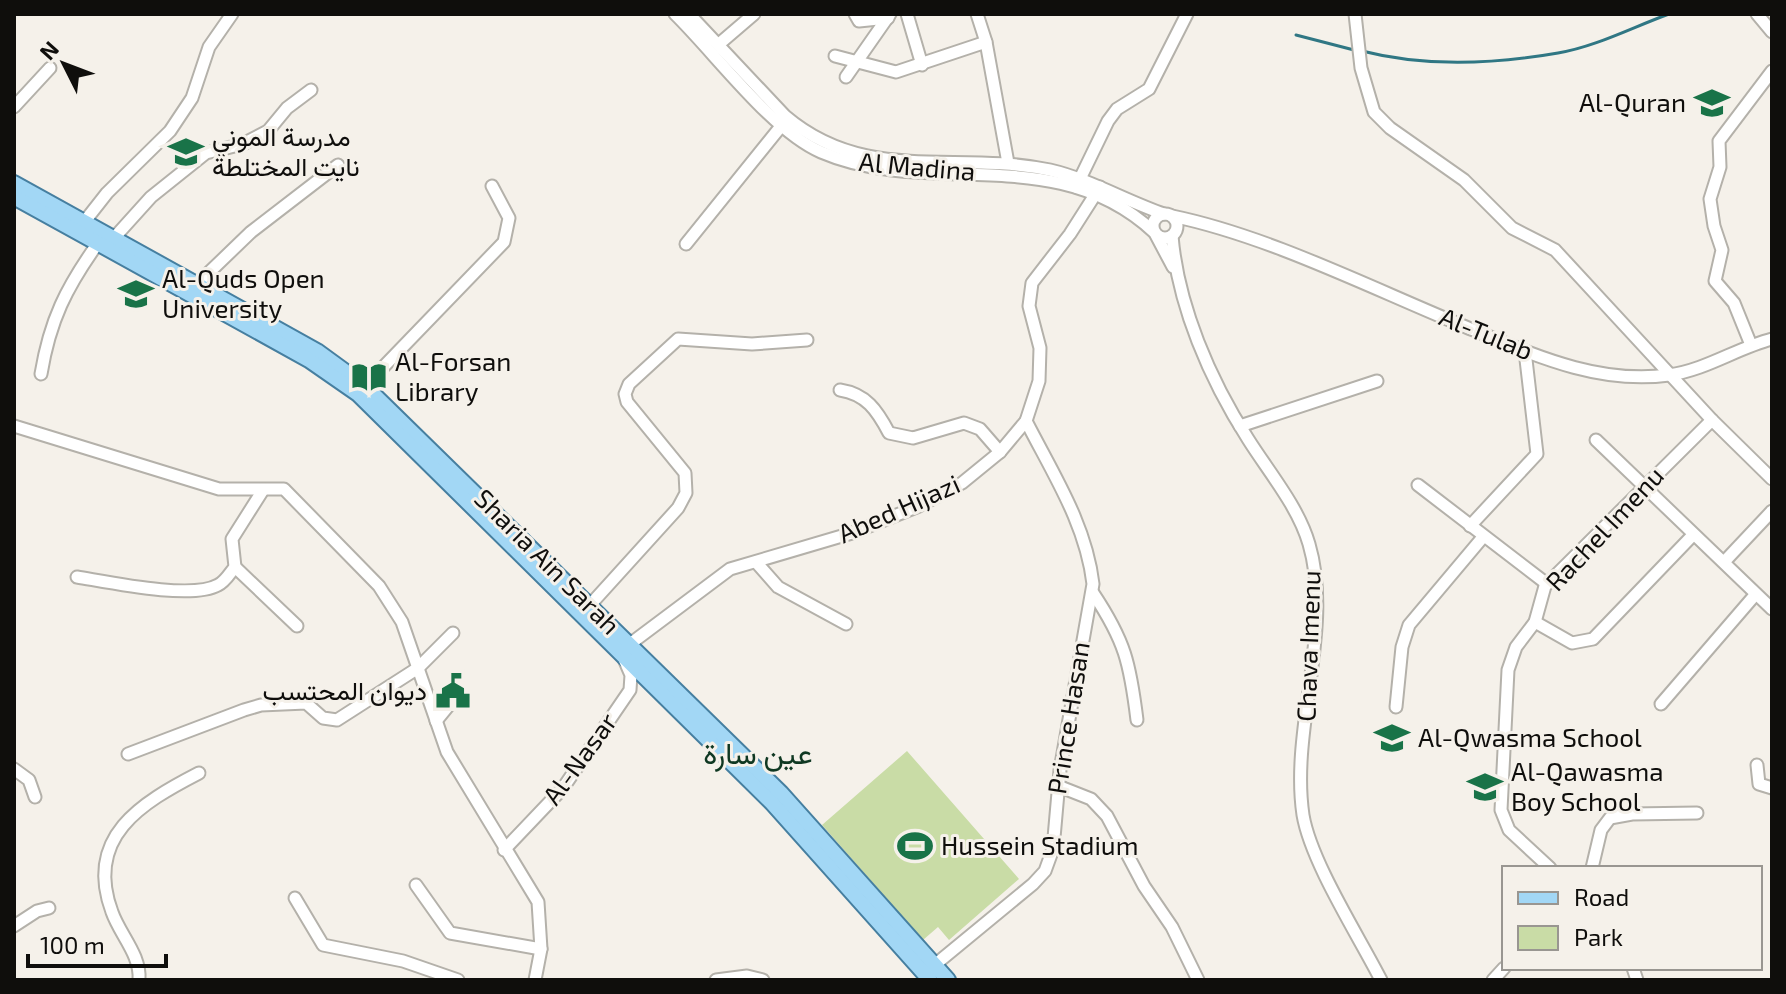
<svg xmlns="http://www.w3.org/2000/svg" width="1786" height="994" font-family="'Exo 2',Vazirmatn,sans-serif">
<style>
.green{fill:#c9dca6}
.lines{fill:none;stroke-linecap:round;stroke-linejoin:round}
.stream{stroke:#307784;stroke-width:3}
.minor-casing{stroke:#b4b1aa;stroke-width:15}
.major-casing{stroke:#467fa0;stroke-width:18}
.minor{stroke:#fff;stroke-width:11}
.major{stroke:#a2d7f5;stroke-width:14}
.labels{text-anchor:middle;stroke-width:6;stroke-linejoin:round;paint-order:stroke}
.poi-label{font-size:26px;fill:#0f0e0c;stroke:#f5f1ea;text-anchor:start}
.street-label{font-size:26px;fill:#0f0e0c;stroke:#f5f1ea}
.quarter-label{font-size:30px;fill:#0f3822;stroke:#f5f1ea}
</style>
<rect width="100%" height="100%" fill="#f5f1ea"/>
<polygon class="green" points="907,751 1019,879 949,940 938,927 923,940 822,825"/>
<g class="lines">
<g class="stream">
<polyline points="1296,35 1354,50"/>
<path d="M1362,51C1424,67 1495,64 1558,53C1595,47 1633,27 1669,14"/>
</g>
<g class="minor-casing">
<g id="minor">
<path d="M675,14C715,53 772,131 821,152C930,199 1055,140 1154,232"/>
<path d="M689,14L785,116C866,185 955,150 1050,170C1089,179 1126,201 1164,214"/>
<polyline points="855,14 859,21 888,18"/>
<polyline points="907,14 922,65"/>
<polyline points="977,14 986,42 1008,163"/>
<polyline points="1355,14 1361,68 1374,112 1390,128 1464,180 1512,228 1555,250 1712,420 1772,479"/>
<polyline points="1757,14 1772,32"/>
<polyline points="719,44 754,14"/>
<polyline points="835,56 896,72 986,42"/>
<polyline points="846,77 890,14"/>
<polyline points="14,107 50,68"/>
<polyline points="1076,187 1108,121 1117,109 1149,89 1187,14"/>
<circle cx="1165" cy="226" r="12"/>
<path d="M1172,216C1269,236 1373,289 1466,327C1532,354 1597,385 1669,375C1706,370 1737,348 1772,339"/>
<polyline points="85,221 107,193 170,131 192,98 209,47 232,14"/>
<polyline points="1156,235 1173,267"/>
<path d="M1172,236C1178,306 1210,380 1248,439C1268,471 1298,506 1309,544C1334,629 1290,728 1303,815C1311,862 1358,935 1381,980"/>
<polyline points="114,238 151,197 206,153 243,144 268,131 287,108 311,90"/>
<polyline points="686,244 782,125"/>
<polyline points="197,284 251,232 338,165"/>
<polyline points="1751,345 1734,303 1715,281 1722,250 1714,226 1710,199 1720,167 1719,141 1772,71"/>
<path d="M41,374C50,320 66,288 98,243"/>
<polyline points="365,386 504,242 509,218 492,186"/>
<path d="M840,390C866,394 877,410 889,433L913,438L964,423L980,429L1000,452"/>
<polyline points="14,426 219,489 284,489 379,586 402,622 447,752 538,902 541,949 535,980"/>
<polyline points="1240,426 1377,381"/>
<polyline points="1596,440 1772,609"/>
<polyline points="1418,485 1547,584"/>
<polyline points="1470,526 1537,454 1525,351"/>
<polyline points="756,562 778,587 846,624"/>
<polyline points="1724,562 1772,511"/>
<polyline points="235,567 297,626"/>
<path d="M77,577C108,582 192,600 218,585C225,582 230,573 235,567L232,539L263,490"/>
<path d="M1093,593C1125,641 1130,663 1137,720"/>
<polyline points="591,604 678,508 686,493 685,473 627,402 625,394 629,384 678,339 752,344 807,340"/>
<polyline points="1535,622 1572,643 1593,639 1692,536"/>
<polyline points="1661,704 1755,595"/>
<polyline points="1396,707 1402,647 1409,625 1483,537"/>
<polyline points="436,721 454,699"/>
<polyline points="128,754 244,710 261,705 306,703 323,718 337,720 418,668 453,633"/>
<polyline points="1757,765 1759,784 1772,788"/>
<polyline points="14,769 29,780 35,797"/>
<polyline points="1058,786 1091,799 1107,816 1144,886 1172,927 1198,980"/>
<polyline points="504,850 563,788 630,690 631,675 624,659 630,644 730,569 852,533 919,506 962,483 1000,452 1026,421 1039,381 1040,348 1029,306 1032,283 1070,234 1100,187"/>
<polyline points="1550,868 1509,830 1501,810 1508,670 1516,647 1535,622 1545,586 1712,420"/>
<polyline points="1592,868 1601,830 1610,818 1632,814 1697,813"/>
<polyline points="416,885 450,933 541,949"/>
<polyline points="295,898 323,945 403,961 458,980"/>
<polyline points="14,926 37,911 49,908"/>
<path d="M931,968L1033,884L1045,871L1053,849L1060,770L1093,584C1086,524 1053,474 1026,421"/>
<polyline points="1633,968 1637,980"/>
<path d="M139,980C141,955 120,935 112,912C84,837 141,803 199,773"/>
<polyline points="716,980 747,976 763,980"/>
<polyline points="1493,980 1504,968"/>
</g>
</g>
<g class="major-casing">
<g id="major">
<polyline points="14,183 317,351 365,386 781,793 948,980"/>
<polyline points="14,197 309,360 358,394 772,803 930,980"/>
</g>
</g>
<use href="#minor" class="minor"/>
<use href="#major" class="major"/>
</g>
<defs>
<g id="school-bare" transform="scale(2.76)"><path d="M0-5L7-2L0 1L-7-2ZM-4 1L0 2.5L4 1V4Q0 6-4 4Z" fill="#197348" stroke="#f5f1ea" stroke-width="2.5" paint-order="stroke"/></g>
<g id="university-bare" transform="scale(2.76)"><path d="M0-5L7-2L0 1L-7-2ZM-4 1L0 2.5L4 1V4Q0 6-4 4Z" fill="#197348" stroke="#f5f1ea" stroke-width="2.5" paint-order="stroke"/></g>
<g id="library-bare" transform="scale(2.76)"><path d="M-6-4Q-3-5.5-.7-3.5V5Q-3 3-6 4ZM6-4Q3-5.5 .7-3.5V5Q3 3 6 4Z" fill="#197348" stroke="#f5f1ea" stroke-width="2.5" paint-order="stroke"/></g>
<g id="civic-bare" transform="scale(2.76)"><path d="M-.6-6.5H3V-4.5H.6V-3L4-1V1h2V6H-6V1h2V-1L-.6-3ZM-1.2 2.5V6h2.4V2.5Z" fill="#197348" stroke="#f5f1ea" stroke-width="2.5" paint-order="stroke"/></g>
<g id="stadium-bare" transform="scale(2.76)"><path d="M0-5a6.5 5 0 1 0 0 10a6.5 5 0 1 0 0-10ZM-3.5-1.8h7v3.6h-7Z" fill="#197348" stroke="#f5f1ea" stroke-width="2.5" paint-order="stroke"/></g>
</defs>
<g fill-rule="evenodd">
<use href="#school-bare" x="1712" y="103"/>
<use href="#school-bare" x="186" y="152"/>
<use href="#university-bare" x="136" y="294"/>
<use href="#library-bare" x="369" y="377"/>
<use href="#civic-bare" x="453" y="691"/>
<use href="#school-bare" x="1392" y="738"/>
<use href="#school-bare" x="1485" y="787"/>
<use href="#stadium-bare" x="915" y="846"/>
</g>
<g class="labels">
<g class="poi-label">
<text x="1686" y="112" text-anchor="end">Al-Quran</text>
<text x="212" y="146">مدرسة الموني<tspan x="212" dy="30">نايت المختلطة</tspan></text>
<text x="162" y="288">Al-Quds Open<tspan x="162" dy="30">University</tspan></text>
<text x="395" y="371">Al-Forsan<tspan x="395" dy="30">Library</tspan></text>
<text x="427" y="700" text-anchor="end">ديوان المحتسب</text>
<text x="1418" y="747">Al-Qwasma School</text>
<text x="1511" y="781">Al-Qawasma<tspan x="1511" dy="30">Boy School</tspan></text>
<text x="941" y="855">Hussein Stadium</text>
</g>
<g class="street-label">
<text transform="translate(917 167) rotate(5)" y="9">Al Madina</text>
<text transform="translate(1486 334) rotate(22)" y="9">Al-Tulab</text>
<text transform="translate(899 509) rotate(-24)" y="9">Abed Hijazi</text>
<text transform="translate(1605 529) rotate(-47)" y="9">Rachel Imenu</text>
<text transform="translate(547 562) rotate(45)" y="9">Sharia Ain Sarah</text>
<text transform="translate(1309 646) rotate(-88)" y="9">Chava Imenu</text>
<text transform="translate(1069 718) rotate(-81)" y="9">Prince Hasan</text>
<text transform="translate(580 759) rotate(-54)" y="9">Al-Nasar</text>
</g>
<g class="quarter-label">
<text x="758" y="764">عين سارة</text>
</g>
</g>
<rect width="1786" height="994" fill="none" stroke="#0f0e0c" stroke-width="32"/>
<rect x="1502" y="866" width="260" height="104" fill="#f5f1ea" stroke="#999691" stroke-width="2"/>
<rect x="1518" y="892" width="40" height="12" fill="#a2d7f5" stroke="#999691" stroke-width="2"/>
<text x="1574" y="906" font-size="24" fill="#0f0e0c">Road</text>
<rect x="1518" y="926" width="40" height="24" fill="#c9dca6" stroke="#999691" stroke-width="2"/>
<text x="1574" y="946" font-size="24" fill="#0f0e0c">Park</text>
<g transform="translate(64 64) rotate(312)" stroke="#f5f1ea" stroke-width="6" paint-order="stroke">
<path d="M0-6L14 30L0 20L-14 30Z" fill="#0f0e0c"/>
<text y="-12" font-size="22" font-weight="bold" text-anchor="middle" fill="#0f0e0c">N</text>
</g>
<path d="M28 954v12h138v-12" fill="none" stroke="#0f0e0c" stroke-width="4"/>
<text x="40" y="954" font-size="24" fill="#0f0e0c" stroke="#f5f1ea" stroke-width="6" paint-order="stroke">100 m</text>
</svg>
